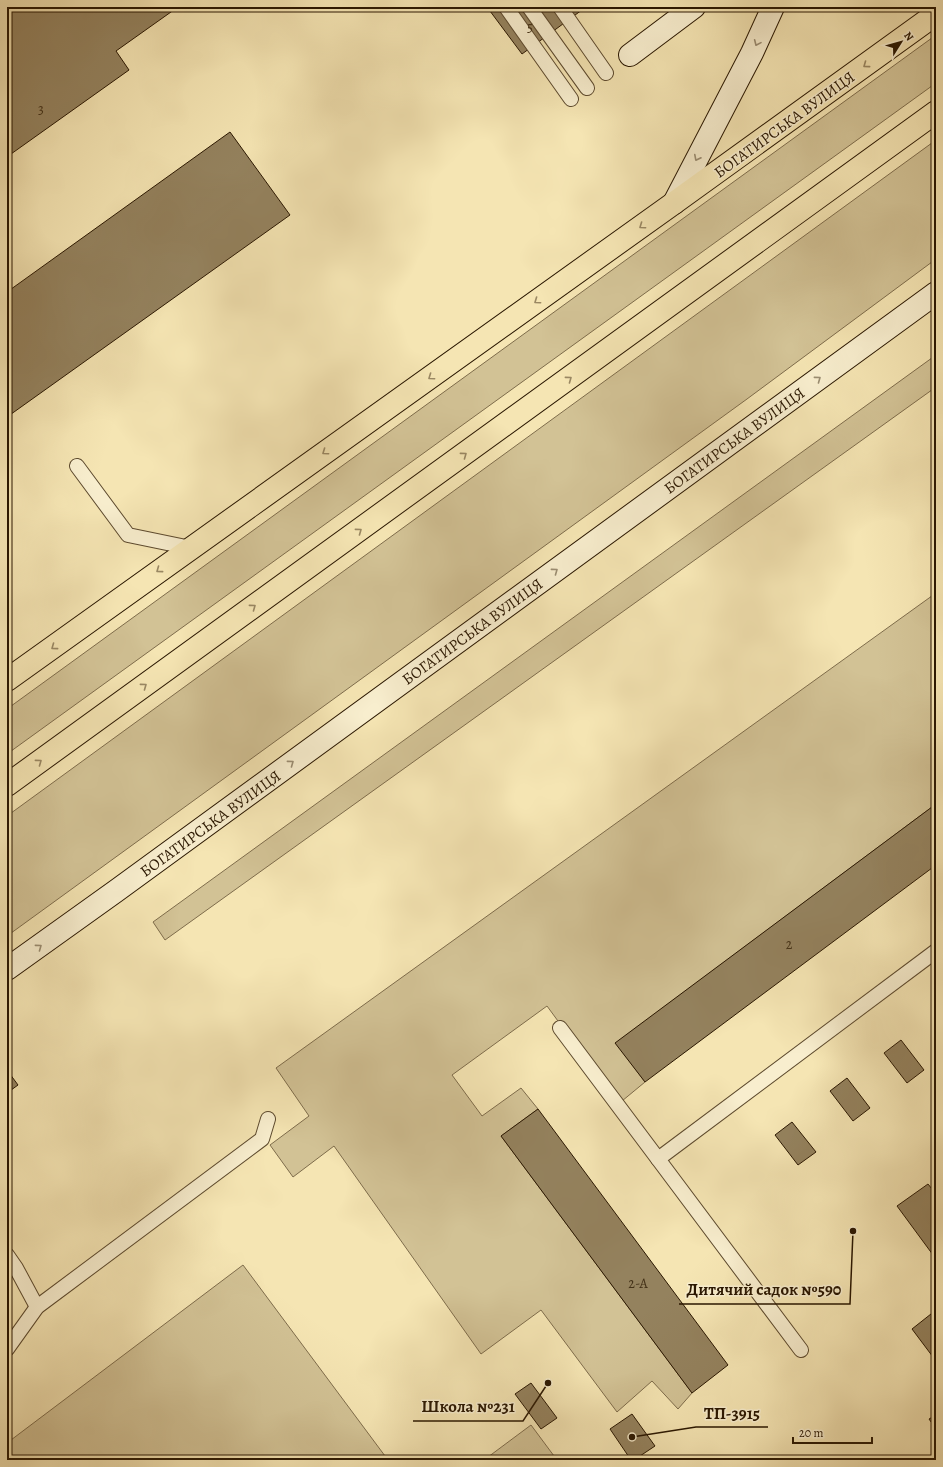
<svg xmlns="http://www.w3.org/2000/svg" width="943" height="1467" font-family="Alegreya,serif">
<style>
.green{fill:#d2c295;stroke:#7e6c4b}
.building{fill:#94825e;stroke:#2a1701}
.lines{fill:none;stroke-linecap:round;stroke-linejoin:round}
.lane-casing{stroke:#5d4a2e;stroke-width:16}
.secondary-casing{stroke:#2a1701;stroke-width:24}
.primary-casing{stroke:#2a1701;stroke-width:24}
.lane{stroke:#f8eece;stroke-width:14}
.secondary{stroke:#f8eece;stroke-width:22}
.primary{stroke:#f5e5b3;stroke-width:22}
.oneway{stroke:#9b8d72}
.oneway2{stroke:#9a8863}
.labels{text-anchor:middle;stroke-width:3;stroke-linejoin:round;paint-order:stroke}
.number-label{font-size:14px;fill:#443218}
.street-label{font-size:16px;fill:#2a1701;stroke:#f8eece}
.leader{fill:none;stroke:#2a1701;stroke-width:1.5}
.callout-dot{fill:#2a1701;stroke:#f8eece;stroke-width:1.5}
.callout-label{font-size:17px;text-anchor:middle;font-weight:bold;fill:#2a1701;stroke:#f8eece;stroke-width:3;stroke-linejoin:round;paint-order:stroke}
</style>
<rect width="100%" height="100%" fill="#f5e5b3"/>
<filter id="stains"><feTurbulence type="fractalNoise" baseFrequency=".005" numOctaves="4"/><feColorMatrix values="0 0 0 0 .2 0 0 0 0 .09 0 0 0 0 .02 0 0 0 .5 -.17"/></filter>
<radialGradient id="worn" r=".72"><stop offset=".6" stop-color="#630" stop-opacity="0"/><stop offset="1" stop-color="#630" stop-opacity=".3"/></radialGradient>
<g class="green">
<polygon points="936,35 936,83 7,754 7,709"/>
<polygon points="936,140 936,259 747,399 7,936 7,816"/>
<polygon points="936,355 936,387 165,940 153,922"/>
<polygon points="936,593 936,804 616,1043 645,1082 622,1101 577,1047 547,1006 452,1075 482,1116 521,1088 538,1109 501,1136 692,1393 678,1409 652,1381 617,1412 541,1310 481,1354 334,1146 293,1177 270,1145 309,1116 276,1068"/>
<polygon points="243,1265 388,1460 7,1460 7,1443"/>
<polygon points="531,1425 557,1460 484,1460"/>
</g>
<g class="building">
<polygon points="7,7 178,7 116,51 129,70 11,154 7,148"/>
<polygon points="487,7 586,7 522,54"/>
<polygon points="230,132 290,215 7,417 7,292"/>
<polygon points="936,804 936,865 645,1082 615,1043"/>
<polygon points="901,1040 924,1070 907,1083 884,1053"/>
<polygon points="7,1070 18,1085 7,1093"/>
<polygon points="847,1078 870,1108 853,1121 830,1091"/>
<polygon points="538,1109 728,1365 692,1393 501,1136"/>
<polygon points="792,1122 816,1152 798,1165 775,1135"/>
<polygon points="928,1184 936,1194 936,1259 897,1206"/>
<polygon points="936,1310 936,1355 933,1357 912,1329"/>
<polygon points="531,1383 557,1418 541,1429 515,1394"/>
<polygon points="632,1414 655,1446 634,1460 631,1460 610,1429"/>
<polygon points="936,1415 936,1429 929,1419"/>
</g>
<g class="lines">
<g class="lane-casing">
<g id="lane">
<polyline points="506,7 571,99"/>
<polyline points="529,7 587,88"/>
<polyline points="560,7 606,73"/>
<polyline points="77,466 128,535 191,548"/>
<polyline points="560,1028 801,1350"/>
<polyline points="658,1159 936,951"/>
<polyline points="7,1255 16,1268 37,1307"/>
<polyline points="7,1349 37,1307 262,1139 268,1119"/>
</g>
</g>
<g class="secondary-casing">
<g id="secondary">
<polyline points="630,55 694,7"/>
<polyline points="674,203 752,53 773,7"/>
<polyline points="7,969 116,891 936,293"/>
</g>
</g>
<g class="primary-casing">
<g id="primary">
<polyline points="7,680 674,203 936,14"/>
<polyline points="7,785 936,112"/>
</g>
</g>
<use href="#lane" class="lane"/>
<use href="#secondary" class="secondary"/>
<use href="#primary" class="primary"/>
</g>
<defs><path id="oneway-chevron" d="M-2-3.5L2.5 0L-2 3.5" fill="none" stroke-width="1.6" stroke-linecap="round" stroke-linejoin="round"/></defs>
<g class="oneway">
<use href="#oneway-chevron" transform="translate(757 43) rotate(114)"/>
<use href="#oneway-chevron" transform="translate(697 158) rotate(117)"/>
<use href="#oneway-chevron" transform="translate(818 379) rotate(-36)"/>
<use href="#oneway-chevron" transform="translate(555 571) rotate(-36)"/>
<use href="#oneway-chevron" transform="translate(291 763) rotate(-36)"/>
<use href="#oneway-chevron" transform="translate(39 947) rotate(-36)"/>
</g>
<g class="oneway2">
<use href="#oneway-chevron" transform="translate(866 65) rotate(144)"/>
<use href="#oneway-chevron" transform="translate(642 226) rotate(145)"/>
<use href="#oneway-chevron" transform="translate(537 301) rotate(145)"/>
<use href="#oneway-chevron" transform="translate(431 377) rotate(145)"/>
<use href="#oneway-chevron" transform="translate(569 379) rotate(-36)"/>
<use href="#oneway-chevron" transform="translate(325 452) rotate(145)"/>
<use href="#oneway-chevron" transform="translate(464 455) rotate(-36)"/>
<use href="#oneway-chevron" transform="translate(359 531) rotate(-36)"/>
<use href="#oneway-chevron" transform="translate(159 570) rotate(144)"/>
<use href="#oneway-chevron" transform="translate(253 607) rotate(-36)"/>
<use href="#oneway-chevron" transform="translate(54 647) rotate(144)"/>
<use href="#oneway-chevron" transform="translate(144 686) rotate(-36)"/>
<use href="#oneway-chevron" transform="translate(39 762) rotate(-36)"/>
</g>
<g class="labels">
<g class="number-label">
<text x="530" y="32">5</text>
<text x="41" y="114">3</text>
<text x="789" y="949">2</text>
<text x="638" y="1288">2-А</text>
</g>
<g class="street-label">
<text transform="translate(784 124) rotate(-36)" y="6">БОГАТИРСЬКА ВУЛИЦЯ</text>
<text transform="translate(734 440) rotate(-36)" y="6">БОГАТИРСЬКА ВУЛИЦЯ</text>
<text transform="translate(472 631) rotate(-36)" y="6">БОГАТИРСЬКА ВУЛИЦЯ</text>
<text transform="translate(210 823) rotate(-36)" y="6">БОГАТИРСЬКА ВУЛИЦЯ</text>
</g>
</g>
<path class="leader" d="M853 1231L850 1304H679M548 1383L523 1421H413M632 1437L696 1427H768"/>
<g class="callout-dot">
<circle cx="853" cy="1231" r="4"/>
<circle cx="548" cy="1383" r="4"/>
<circle cx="632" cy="1437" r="4"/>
</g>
<g class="callout-label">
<text x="764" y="1295">Дитячий садок №590</text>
<text x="468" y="1412">Школа №231</text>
<text x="732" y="1419">ТП-3915</text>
</g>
<rect width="943" height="1467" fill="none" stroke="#f5e5b3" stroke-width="24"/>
<rect x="8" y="8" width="927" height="1451" fill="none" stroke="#2a1701" stroke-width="2"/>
<rect x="12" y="12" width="919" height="1443" fill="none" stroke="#2a1701"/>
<g transform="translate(901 42) rotate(53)" stroke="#f8eece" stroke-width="3" paint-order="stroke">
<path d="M0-3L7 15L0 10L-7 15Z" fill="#2a1701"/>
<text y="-6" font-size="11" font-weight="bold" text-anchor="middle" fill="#2a1701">N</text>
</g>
<path d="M793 1437v6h79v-6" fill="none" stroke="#2a1701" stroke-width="2"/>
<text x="799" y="1437" font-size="12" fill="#2a1701" stroke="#f8eece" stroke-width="3" paint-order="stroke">20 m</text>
<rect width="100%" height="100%" filter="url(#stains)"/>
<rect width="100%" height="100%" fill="url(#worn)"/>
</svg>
